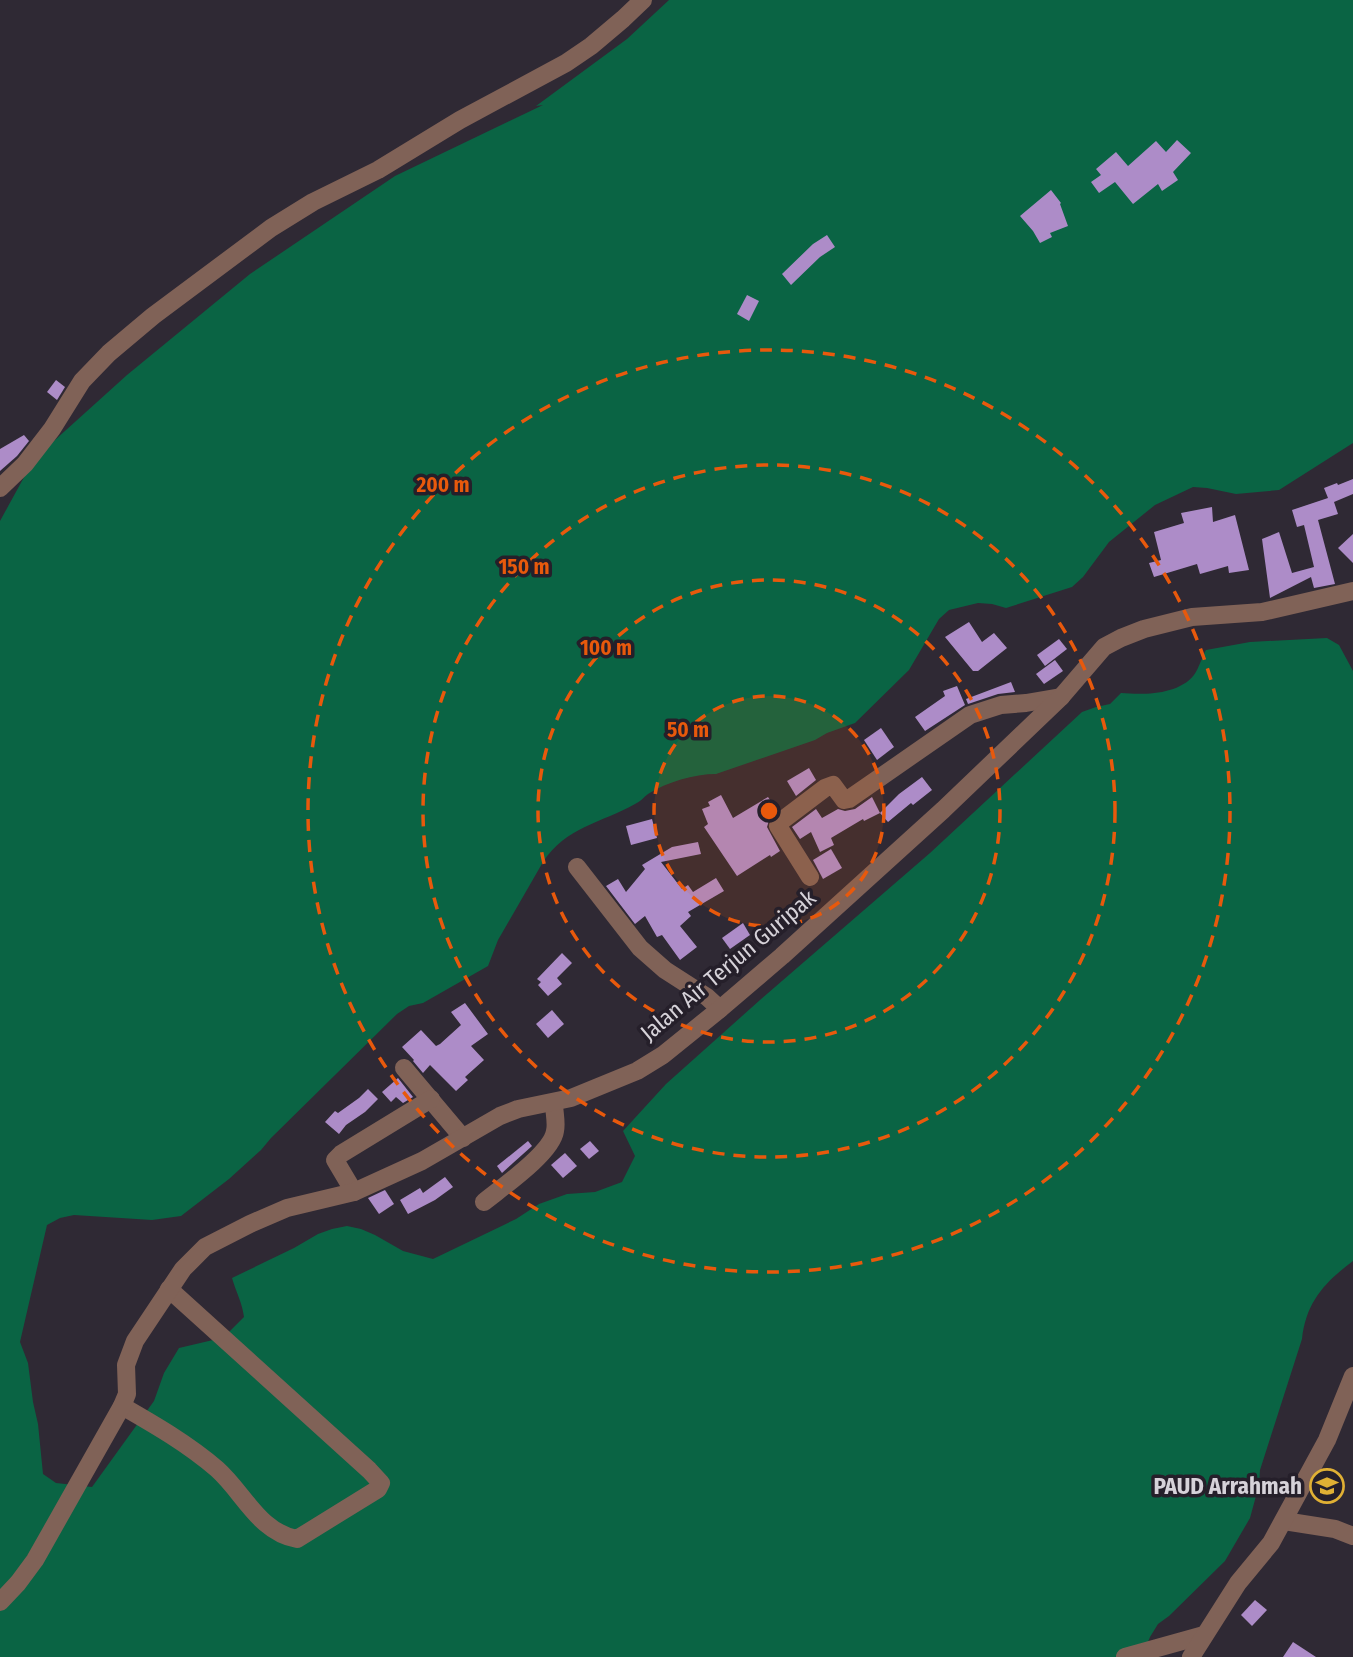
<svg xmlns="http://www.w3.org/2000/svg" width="1353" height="1657" font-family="'Fira Sans Condensed',sans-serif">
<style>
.forest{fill:#0a6444}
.building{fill:#ad8cc8}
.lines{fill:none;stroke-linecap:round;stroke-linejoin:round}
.minor{stroke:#806257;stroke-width:18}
.ring{fill:none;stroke:#e8590c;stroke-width:3.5;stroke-dasharray:12 9}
.labels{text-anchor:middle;stroke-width:7;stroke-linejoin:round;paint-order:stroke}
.street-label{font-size:23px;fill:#d6d2d9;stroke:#251f2a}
.poi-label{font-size:23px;font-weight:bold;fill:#d6d2d9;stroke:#251f2a;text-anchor:end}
.centre{fill:#e8590c;stroke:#251f2a;stroke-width:3.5}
.ring-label{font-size:21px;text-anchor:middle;font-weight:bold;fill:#e8590c;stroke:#251f2a;stroke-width:7;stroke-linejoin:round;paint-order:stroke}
</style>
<rect width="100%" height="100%" fill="#2f2934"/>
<path class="forest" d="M669,0H1353V443L1279,490L1236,494L1207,488L1193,487L1155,505L1109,542L1083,577L1072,587L1006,608L992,604L978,603L949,610L939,619L909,670L855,723L827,733L815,740L716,774C694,774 667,782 648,794C644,797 640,802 635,804C601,823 566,827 543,862L498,940L488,966L423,1003L409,1006L397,1014L271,1138L261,1150L229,1179L181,1216L152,1220L74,1215L60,1218L47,1225L20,1342L28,1363L33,1402L38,1424L43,1474L56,1483L92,1487L154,1401L164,1373L179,1348L213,1340L226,1335L244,1317C242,1302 236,1292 232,1278L294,1248L318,1234L332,1229L347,1226L361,1229L375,1235L403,1251L433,1259L516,1219L539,1204L567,1194L595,1192L622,1182L635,1156L623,1131L666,1084L760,1000L930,853L1082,712L1096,707L1110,704L1121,693C1144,695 1178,695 1194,675C1199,668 1202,657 1206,650L1250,642L1327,638L1339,645L1353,671V1261C1325,1282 1306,1302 1302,1339L1260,1470L1259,1485L1250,1518L1225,1561L1169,1616L1158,1624L1150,1637L1142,1657H0V521L28,470L45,449L127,375L250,274L395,176L543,105L536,106L627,39Z"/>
<g class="building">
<polygon points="1177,140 1191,153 1173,172 1178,180 1162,191 1158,184 1133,204 1115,182 1099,193 1091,182 1101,175 1096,169 1116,152 1128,166 1156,141 1166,152"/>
<polygon points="1051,190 1061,203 1060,204 1068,226 1050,233 1052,237 1040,243 1033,231 1020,216"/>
<polygon points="827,235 835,247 820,257 791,285 782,274 813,244"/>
<polygon points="747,295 759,301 749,321 737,314"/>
<polygon points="56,380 65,387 57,400 47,392"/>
<polygon points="24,435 29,441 17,456 0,471 0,449"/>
<polygon points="1353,479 1353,494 1334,502 1338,514 1318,520 1335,584 1314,588 1311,577 1270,598 1262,539 1279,532 1292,573 1314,567 1304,525 1297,527 1292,510 1328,498 1324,488 1337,483 1338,485"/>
<polygon points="1212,507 1213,522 1235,515 1249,570 1229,573 1228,566 1200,574 1197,564 1154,577 1149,563 1161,560 1154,532 1184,523 1181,513"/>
<polygon points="1353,534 1353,563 1338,548"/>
<polygon points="969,622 982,642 994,633 1007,648 978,671 973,671 945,637"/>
<polygon points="1059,639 1067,649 1045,666 1037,655"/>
<polygon points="1055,660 1063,671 1044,684 1036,674"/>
<polygon points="1011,682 1015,692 998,694 968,704 966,699"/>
<polygon points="957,686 965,705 925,731 915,717 945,696 943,691"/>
<polygon points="881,728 894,747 877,760 864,740"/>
<polygon points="809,768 816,780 796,796 787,781"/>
<polygon points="922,777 932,790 913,805 911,803 888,822 880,813 899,794"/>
<polygon points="721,795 733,818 768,797 777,810 770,817 767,827 780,851 771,857 770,855 737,876 704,827 708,824 702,809 710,806 708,802"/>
<polygon points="872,797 880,813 864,821 863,819 831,838 834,845 820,852 811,832 800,839 792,827 816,809 822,818 838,809 845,811 855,809"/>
<polygon points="652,819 657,838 631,845 626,826"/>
<polygon points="698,842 701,854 661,862 682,889 688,885 693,892 716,878 724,891 688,912 691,916 680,926 697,947 680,960 662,935 657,937 645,916 635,924 606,886 618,879 626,892 645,869 642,865 672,847"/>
<polygon points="831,849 842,868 823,879 813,860"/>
<polygon points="743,923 750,935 730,949 722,938"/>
<polygon points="562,953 572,963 557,978 562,984 548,996 538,985 541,982 537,979"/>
<polygon points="465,1003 488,1034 471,1046 484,1060 465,1077 468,1080 456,1091 430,1065 423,1073 413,1061 414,1060 402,1047 421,1030 436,1046 440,1044 461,1025 451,1012"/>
<polygon points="552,1010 564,1024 548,1038 536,1024"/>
<polygon points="398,1078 413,1097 403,1103 396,1097 391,1102 382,1092"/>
<polygon points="368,1089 378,1099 365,1112 346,1125 339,1134 325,1122 335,1111 338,1113 359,1098"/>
<polygon points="528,1141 532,1146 502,1173 497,1166"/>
<polygon points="590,1141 599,1151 589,1159 580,1149"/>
<polygon points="565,1153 577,1166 563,1178 551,1165"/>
<polygon points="445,1177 453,1187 435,1200 408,1214 400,1200 420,1188 423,1193"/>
<polygon points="385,1190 394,1204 379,1214 368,1198"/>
<polygon points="1255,1600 1267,1610 1252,1626 1241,1615"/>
<polygon points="1293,1642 1316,1657 1283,1657"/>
</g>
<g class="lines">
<g class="minor">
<polyline points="0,488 25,464 52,429 82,381 109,353 153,316 271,228 313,202 378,170 460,120 566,63 591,46 623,19 643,0"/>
<polyline points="577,867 640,948 665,970 707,997 720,1009"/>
<polyline points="810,877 778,826 780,822 825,788 833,785 844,800 849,799 970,715 1001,705 1026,703 1061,697"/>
<polyline points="404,1068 463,1138"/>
<polyline points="354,1192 335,1160 341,1154 431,1099"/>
<path d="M484,1202C501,1188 552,1153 555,1131C557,1123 554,1112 554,1103"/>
<path d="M122,1406C155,1425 188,1444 217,1469C244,1493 259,1532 297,1539L378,1489L381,1483L369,1470L169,1289"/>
<polyline points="1284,1521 1335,1529 1353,1536"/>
<polyline points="0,1602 18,1583 35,1560 122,1406 127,1394 126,1365 135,1341 183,1269 205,1247 250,1224 287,1208 354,1192 422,1161 500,1116 518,1109 571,1098 637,1071 663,1055 720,1009 782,956 943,810 1061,697 1104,647 1121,638 1144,629 1192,617 1262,612 1353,591"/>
<polyline points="1125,1657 1204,1635"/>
<polyline points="1191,1657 1238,1583 1271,1543 1327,1440 1353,1376"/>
</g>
</g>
<circle cx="769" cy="811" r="115" fill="#e8590c" fill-opacity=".12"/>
<g class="ring">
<circle cx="769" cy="811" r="115"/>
<circle cx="769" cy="811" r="231"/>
<circle cx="769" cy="811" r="346"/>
<circle cx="769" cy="811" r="461"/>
</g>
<defs>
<g id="school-ring" transform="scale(1.75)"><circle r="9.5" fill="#251f2a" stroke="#e0b034" stroke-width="1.5"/><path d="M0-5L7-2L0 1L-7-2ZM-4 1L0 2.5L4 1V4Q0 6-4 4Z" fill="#e0b034"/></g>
</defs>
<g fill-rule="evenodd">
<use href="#school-ring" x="1327" y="1486"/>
</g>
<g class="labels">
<g class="street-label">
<text transform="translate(728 965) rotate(-40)" y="8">Jalan Air Terjun Guripak</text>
</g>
<g class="poi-label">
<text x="1302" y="1494">PAUD Arrahmah</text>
</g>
</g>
<circle cx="769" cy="811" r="10" class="centre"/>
<g class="ring-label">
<text x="443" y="492">200 m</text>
<text x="524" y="574">150 m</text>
<text x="606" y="655">100 m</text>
<text x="688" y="737">50 m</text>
</g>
</svg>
